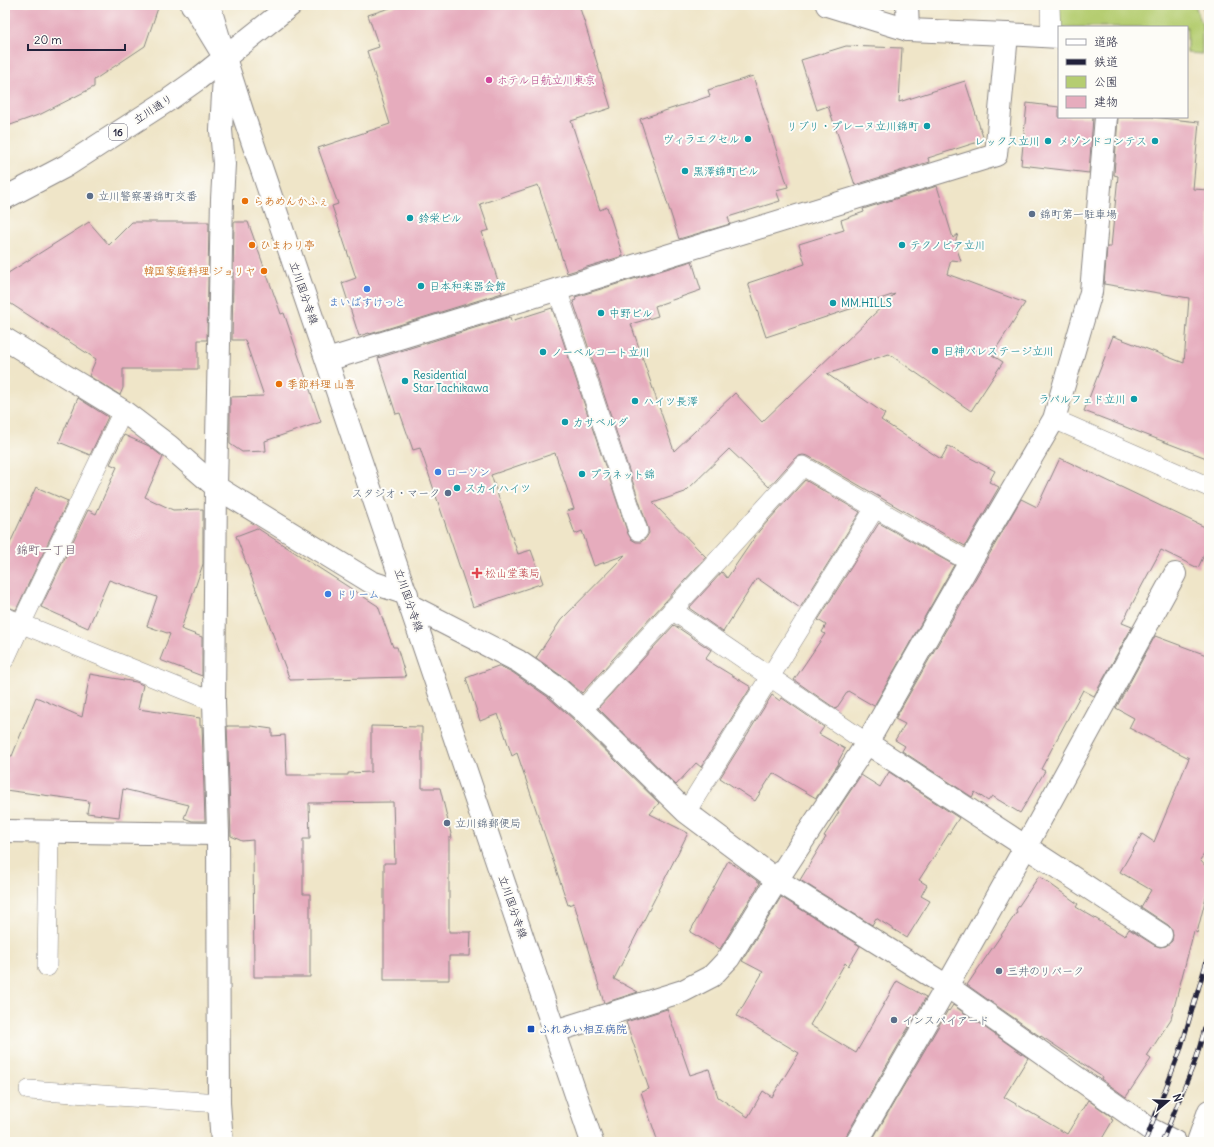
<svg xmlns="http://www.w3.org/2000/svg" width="1214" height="1147" font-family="Delius,'Klee One',sans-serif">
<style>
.green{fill:#b5cd71;stroke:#6c7856}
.building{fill:#e6acbd}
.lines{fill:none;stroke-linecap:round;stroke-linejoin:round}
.lane-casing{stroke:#888482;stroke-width:20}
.street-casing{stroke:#888482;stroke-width:24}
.secondary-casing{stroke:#888482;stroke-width:24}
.primary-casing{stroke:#888482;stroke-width:24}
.lane{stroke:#fff;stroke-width:19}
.street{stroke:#fff;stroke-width:22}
.secondary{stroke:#fff;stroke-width:22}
.primary{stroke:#fff;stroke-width:22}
.rail-casing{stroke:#22223b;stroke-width:4.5}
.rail{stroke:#fdfcf7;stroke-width:3;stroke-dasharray:9;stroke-linecap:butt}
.hotel-dot{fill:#d1479c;stroke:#fdfcf7;stroke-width:1.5}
.culture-dot{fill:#0f9aa8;stroke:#fdfcf7;stroke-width:1.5}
.service-dot{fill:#5c6f8a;stroke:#fdfcf7;stroke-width:1.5}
.food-dot{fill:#e8710a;stroke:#fdfcf7;stroke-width:1.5}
.shop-dot{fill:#3f7fe0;stroke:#fdfcf7;stroke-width:1.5}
.health-dot{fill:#e0444e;stroke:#fdfcf7;stroke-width:1.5}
.transit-dot{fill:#1a4fb4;stroke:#fdfcf7;stroke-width:1.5}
.labels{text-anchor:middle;stroke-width:4;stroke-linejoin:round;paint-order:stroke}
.shield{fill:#fdfcf7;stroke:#646373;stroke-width:1}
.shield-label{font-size:10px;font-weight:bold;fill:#22223b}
.hotel-label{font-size:11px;fill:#b23c85;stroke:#fdfcf7;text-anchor:start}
.street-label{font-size:11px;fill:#22223b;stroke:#fdfcf7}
.culture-label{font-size:11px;fill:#0d838f;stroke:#fdfcf7;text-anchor:start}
.service-label{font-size:11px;fill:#4e5e75;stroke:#fdfcf7;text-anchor:start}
.food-label{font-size:11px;fill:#c56008;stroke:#fdfcf7;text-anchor:start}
.shop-label{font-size:11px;fill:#366cbe;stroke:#fdfcf7;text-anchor:start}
.health-label{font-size:11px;fill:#be3a42;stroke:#fdfcf7;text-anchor:start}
.transit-label{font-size:11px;fill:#164399;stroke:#fdfcf7;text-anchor:start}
.neighbourhood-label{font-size:12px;fill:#675268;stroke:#fdfcf7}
</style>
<rect width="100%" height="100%" fill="#fdfcf7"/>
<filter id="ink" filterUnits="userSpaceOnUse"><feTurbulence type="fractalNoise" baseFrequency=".025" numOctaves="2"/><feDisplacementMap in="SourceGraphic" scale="8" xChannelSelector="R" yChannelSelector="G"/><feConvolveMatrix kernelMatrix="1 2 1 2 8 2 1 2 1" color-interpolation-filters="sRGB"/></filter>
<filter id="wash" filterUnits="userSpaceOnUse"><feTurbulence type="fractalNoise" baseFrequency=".012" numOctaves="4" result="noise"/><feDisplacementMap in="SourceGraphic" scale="16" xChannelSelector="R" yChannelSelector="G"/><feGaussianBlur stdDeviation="0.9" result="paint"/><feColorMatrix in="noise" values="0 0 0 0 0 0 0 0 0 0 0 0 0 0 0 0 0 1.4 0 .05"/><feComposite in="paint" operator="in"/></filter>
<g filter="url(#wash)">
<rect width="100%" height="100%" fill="#efe5c8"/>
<polygon class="green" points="1054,5 1195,5 1202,24 1202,54 1187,53 1187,27 1059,27"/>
<g id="blocks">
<g class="building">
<polygon points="5,5 159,5 145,46 94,80 94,87 41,114 5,127"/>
<polygon points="399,5 579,5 611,108 571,121 600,210 607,207 623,256 567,273 538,185 480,204 489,230 482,232 502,293 370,334 369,333 359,336 342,283 356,278 332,206 338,204 318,148 390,124 367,51 379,47 368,15"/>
<polygon points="846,46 902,48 899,102 965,81 984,140 928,158 929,162 855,185 828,106 817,110 801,60"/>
<polygon points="753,76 788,187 776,190 780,201 728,217 730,224 679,239 640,119 710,96 708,90"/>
<polygon points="1027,103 1059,107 1059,117 1093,117 1089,173 1021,165"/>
<polygon points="1118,117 1152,117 1199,122 1193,189 1209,190 1209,459 1084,411 1113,336 1184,363 1189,298 1104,284 1107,247 1111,247 1118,176 1114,175"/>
<polygon points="937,186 953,238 958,234 955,243 961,261 951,260 947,274 1025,303 992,355 1003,362 971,411 889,354 827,374 885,414 881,420 941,459 948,446 995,471 989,482 999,487 965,546 808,456 803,455 799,456 795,458 769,487 729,449 685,492 653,503 706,557 582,693 563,677 536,658 561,620 625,555 594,566 582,531 575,534 567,511 574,509 555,453 491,475 518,554 531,550 543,583 473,607 420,448 413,450 400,413 396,414 378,358 510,317 511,321 552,308 628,534 631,539 636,542 641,542 646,538 649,533 648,528 573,301 576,300 575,297 692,261 701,290 655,306 658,316 631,324 674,451 735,393 762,422 895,294 766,337 748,283 805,264 799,244 844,230 841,220 864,212 863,209"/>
<polygon points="89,222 109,245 132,222 209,222 207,340 198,340 198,369 123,369 123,388 120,395 89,376 96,359 5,300 5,275"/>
<polygon points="234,222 248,222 281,314 284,313 321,422 265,441 266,451 242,452 230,444 230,397 264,396 245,340 232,340"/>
<polygon points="78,398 108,417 90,455 59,442"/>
<polygon points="124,435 149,446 163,457 145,497 173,510 203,509 203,564 181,629 202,637 202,676 160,660 170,634 147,626 157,597 109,580 88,628 41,607 88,510 96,514 117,467 110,464"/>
<polygon points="1060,458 1209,529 1209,544 1198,568 1161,550 1122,623 1132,627 1094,696 1083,690 1041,769 1045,771 1020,813 992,796 988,801 975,792 972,797 902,751 905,746 895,740 905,724 895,719 1021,499 1037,507"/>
<polygon points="805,480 860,512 800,608 757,578 723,632 689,608 722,572 727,578 759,531"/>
<polygon points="36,487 68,501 16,610 5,606 5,554"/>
<polygon points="879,523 954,565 874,706 848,691 836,709 794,680 825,634 822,632 826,625 818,620"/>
<polygon points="257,528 378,606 393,647 397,647 406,677 290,680 236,536"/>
<polygon points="674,625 711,650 705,659 751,687 701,767 696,763 676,785 598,708"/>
<polygon points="1155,636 1209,656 1209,831 1205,853 1200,860 1209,870 1209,885 1197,933 1194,931 1171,1019 1147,1056 1151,1059 1126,1097 1101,1079 1102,1077 1041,1036 1041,1037 967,985 1017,912 1016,910 1039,876 1078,904 1076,907 1125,936 1129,929 1154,945 1160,947 1166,946 1172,941 1173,935 1172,929 1168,925 1141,907 1151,890 1120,872 1142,834 1154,842 1189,758 1129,728 1134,718 1116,708"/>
<polygon points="498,666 500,666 512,672 548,697 573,719 659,803 650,814 688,833 614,979 638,992 604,1003 574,903 568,905 517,753 512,756 498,714 480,721 466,678"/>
<polygon points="90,674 136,682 143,685 138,709 200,718 200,726 202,726 205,821 192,821 184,818 189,805 123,789 119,817 87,813 89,801 5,790 5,755 12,756 36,697 82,717"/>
<polygon points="772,695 780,701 782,698 824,727 819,734 845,749 838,762 839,763 816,798 773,773 755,801 720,778"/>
<polygon points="227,726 251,726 272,729 272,736 285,735 287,775 348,775 348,773 371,772 371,726 422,727 422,788 440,788 452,838 449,838 449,932 471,932 470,956 449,956 449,980 384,980 384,863 395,863 393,802 309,803 310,839 303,839 303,894 310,894 310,977 254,977 253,840 242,841 231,836"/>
<polygon points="889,772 959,818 919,880 927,885 921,896 930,901 907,938 876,918 872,925 800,880 826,837 824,836 839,812 837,811 861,775 880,787"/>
<polygon points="728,861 745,872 760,883 720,949 690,932"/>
<polygon points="781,897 860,946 848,966 845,963 810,1025 856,1053 897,981 926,997 846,1136 845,1142 658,1142 641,1092 649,1089 626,1022 667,1009 690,1075 709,1069 718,1097 748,1117 763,1091 772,1097 799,1053 737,1016 763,972 742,961"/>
<polygon points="953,1005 1028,1058 1004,1097 1067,1134 1088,1100 1112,1117 1111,1119 1113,1120 1100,1142 871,1142 948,1010 949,1011"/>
</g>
</g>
</g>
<g filter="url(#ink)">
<use href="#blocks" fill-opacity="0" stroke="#888482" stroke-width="1"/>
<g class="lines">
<g class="lane-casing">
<g id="lane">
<polyline points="1050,5 1051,36"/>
<polyline points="557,289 638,531"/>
<polyline points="1054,419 1209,487"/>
<polyline points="672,610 867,743"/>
<polyline points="5,617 214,702"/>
<polyline points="5,659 21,624 123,411"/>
<polyline points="582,710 803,466 875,508 970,562"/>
<polyline points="686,812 875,508"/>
<polyline points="47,967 49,831"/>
<polyline points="29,1090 219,1103"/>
</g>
</g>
<g class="street-casing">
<g id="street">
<polyline points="192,5 194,7 225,58 221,130 224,164 222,199 216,487 214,702 218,834 219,1103 222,1142"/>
<polyline points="827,5 908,30 907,5"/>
<polyline points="908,30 1007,34"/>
<polyline points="5,339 123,411 169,446 216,487 371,582 407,594"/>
<polyline points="327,360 996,155 1007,34 1059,37"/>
<polyline points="411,606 518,661 556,687 582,710 686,812 777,880 947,986 1150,1129 1175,1142"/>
<polyline points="867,743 1161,935"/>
<polyline points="5,831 218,834"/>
<polyline points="555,1031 683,991 712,976 729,958 777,880 867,743 970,562 1054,419 1091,292 1106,117"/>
<polyline points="857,1142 947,986 1026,846 1175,574"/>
<polyline points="1198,1142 1209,1111"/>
</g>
</g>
<g class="secondary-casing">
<polyline id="secondary" points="209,5 225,58 243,114 592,1142"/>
</g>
<g class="primary-casing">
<polyline id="primary" points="5,198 66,166 167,101 198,79 291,5"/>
</g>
<use href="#lane" class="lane"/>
<use href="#street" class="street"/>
<use href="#secondary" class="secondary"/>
<use href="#primary" class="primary"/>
<g class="rail-casing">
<g id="rail">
<polyline points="1206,5 1209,18"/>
<polyline points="1145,1142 1180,1051 1209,953"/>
<polyline points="1162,1142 1196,1059 1209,1013"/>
</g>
</g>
<use href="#rail" class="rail"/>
</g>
</g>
<circle class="hotel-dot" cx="489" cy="80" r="4"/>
<g class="culture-dot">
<circle cx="927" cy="126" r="4"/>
<circle cx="748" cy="139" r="4"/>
<circle cx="1048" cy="141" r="4"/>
<circle cx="1155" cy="141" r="4"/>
<circle cx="685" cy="171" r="4"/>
<circle cx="410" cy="218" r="4"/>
<circle cx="902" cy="245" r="4"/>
<circle cx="421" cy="286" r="4"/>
<circle cx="833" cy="303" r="4"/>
<circle cx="601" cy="313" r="4"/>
<circle cx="935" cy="351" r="4"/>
<circle cx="543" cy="352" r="4"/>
<circle cx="405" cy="381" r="4"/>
<circle cx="1134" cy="399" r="4"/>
<circle cx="635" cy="401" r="4"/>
<circle cx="565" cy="422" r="4"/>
<circle cx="582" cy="474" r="4"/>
<circle cx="457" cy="488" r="4"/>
</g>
<g class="service-dot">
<circle cx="90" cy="196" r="4"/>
<circle cx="1032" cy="214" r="4"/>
<circle cx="448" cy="493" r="4"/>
<circle cx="447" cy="823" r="4"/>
<circle cx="999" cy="971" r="4"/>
<circle cx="894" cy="1020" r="4"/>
</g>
<g class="food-dot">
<circle cx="245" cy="201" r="4"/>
<circle cx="252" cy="245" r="4"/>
<circle cx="264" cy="271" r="4"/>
<circle cx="279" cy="384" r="4"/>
</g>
<g class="shop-dot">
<circle cx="367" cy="289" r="4"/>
<circle cx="438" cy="472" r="4"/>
<circle cx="328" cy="594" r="4"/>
</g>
<path class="health-dot" d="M475 567h4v4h4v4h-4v4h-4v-4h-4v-4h4z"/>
<rect class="transit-dot" x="527" y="1025" width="8" height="8" rx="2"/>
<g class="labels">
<rect class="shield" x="109" y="124" width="18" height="16" rx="3"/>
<g class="shield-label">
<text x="118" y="136">16</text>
</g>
<g class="hotel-label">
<text x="497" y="84">ホテル日航立川東京</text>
</g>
<g class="street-label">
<text transform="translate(153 109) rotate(-33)" y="4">立川通り</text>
<text transform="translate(304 293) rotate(71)" y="4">立川国分寺線</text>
<text transform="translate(409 600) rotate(71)" y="4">立川国分寺線</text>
<text transform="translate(513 907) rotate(71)" y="4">立川国分寺線</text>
</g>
<g class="culture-label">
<text x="919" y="130" text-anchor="end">リブリ・プレーヌ立川錦町</text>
<text x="740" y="143" text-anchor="end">ヴィラエクセル</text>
<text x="1040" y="145" text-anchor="end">レックス立川</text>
<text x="1147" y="145" text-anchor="end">メゾンドコンテス</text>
<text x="693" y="175">黒澤錦町ビル</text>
<text x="418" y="222">鈴栄ビル</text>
<text x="910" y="249">テクノピア立川</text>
<text x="429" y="290">日本和楽器会館</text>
<text x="841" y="307">MM.HILLS</text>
<text x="609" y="317">中野ビル</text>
<text x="943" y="355">日神パレステージ立川</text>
<text x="551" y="356">ノーベルコート立川</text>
<text x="413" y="379">Residential<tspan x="413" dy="13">Star Tachikawa</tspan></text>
<text x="1126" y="403" text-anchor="end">ラパルフェド立川</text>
<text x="643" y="405">ハイツ長澤</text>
<text x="573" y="426">カサベルダ</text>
<text x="590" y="478">プラネット錦</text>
<text x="465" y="492">スカイハイツ</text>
</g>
<g class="service-label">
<text x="98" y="200">立川警察署錦町交番</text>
<text x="1040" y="218">錦町第一駐車場</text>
<text x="440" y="497" text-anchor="end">スタジオ・マーク</text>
<text x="455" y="827">立川錦郵便局</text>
<text x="1007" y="975">三井のリパーク</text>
<text x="902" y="1024">インスパイアード</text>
</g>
<g class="food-label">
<text x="253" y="205">らあめんかふぇ</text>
<text x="260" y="249">ひまわり亭</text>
<text x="256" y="275" text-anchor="end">韓国家庭料理 ジョリヤ</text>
<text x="287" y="388">季節料理 山喜</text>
</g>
<g class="shop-label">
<text x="367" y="306" text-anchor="middle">まいばすけっと</text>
<text x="446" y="476">ローソン</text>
<text x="336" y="598">ドリーム</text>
</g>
<g class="health-label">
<text x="485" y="577">松山堂薬局</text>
</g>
<g class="transit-label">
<text x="539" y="1033">ふれあい相互病院</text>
</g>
<g class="neighbourhood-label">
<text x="46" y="554">錦町一丁目</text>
</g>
</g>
<rect width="1214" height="1147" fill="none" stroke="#fdfcf7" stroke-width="20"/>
<rect x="1058" y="26" width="130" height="92" fill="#fdfcf7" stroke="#a5a5ac"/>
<rect x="1066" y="39" width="20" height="6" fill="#ffffff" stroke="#a5a5ac"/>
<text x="1094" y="46" font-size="12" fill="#22223b">道路</text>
<rect x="1066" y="59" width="20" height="6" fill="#22223b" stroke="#a5a5ac"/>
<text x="1094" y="66" font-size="12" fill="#22223b">鉄道</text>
<rect x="1066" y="76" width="20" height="12" fill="#b5cd71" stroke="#a5a5ac"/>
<text x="1094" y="86" font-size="12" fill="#22223b">公園</text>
<rect x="1066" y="96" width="20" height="12" fill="#e6acbd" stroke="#a5a5ac"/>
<text x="1094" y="106" font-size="12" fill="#22223b">建物</text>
<g transform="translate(1168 1101) rotate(71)" stroke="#fdfcf7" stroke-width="3" paint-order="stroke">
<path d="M0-3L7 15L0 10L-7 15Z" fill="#22223b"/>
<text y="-6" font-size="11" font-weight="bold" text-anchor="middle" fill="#22223b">N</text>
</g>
<path d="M28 44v6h97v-6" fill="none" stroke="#22223b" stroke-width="2"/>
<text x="34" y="44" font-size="12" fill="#22223b" stroke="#fdfcf7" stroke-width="3" paint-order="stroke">20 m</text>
</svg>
